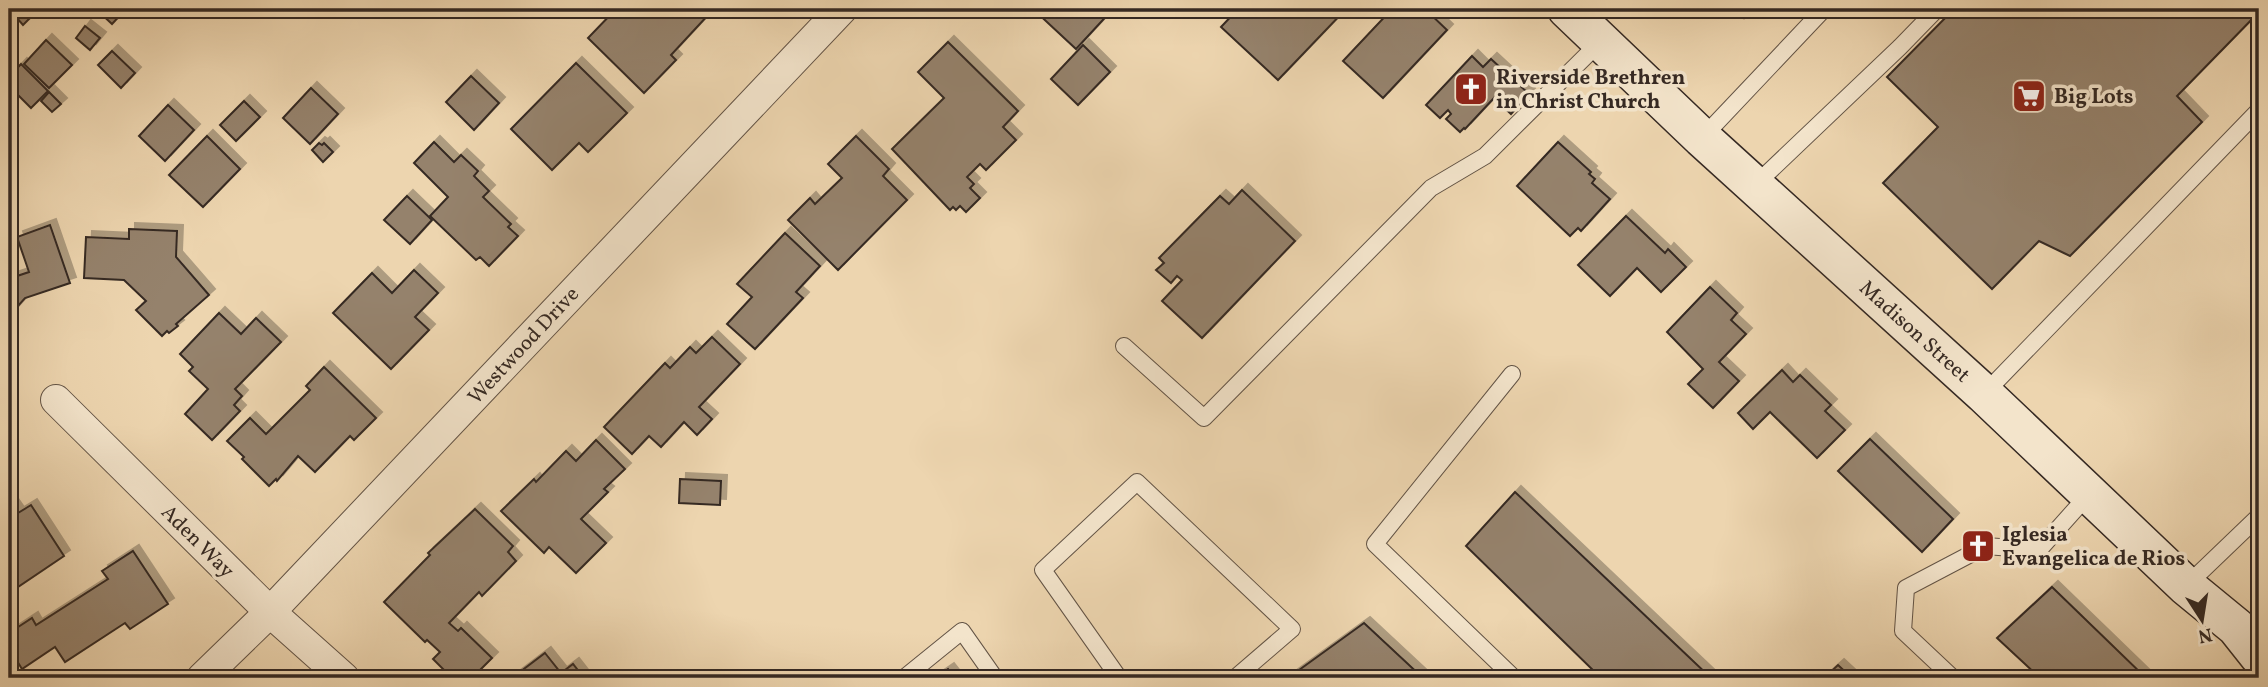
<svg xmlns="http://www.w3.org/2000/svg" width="2268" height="687" font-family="Vollkorn,serif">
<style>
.building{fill:#95826c;stroke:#352923;stroke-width:2;filter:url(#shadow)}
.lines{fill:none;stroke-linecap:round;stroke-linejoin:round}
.lane-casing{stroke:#635446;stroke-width:18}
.street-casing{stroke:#635446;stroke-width:32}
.secondary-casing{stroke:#352923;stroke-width:41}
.lane{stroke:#f3e4cb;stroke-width:16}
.street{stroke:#f3e4cb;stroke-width:30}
.secondary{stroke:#f3e4cb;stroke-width:38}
.labels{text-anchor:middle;stroke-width:7;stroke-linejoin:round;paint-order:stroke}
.poi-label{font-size:21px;font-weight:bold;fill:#352923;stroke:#f3e4cb;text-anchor:start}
.street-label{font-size:21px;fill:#352923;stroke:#f3e4cb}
</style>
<defs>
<filter id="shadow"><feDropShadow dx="6" dy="-6" stdDeviation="0" flood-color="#0004"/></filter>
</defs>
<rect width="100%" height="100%" fill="#edd5af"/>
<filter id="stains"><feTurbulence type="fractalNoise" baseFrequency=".00286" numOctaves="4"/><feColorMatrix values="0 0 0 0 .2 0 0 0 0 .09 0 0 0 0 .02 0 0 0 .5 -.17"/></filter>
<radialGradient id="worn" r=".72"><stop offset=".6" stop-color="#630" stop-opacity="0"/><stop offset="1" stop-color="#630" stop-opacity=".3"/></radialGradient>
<g class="building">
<polygon points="9,9 39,9 23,25"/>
<polygon points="96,9 126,9 112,24"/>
<polygon points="616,9 706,9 710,13 671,55 676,60 644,93 588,38"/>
<polygon points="1033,9 1113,9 1076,49"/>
<polygon points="1238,9 1346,9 1278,80 1221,27"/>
<polygon points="1392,9 1425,9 1447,30 1383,98 1343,61"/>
<polygon points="1735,9 1753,9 1744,18"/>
<polygon points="1954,9 2259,9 2259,12 2177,96 2202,122 2070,256 2039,241 1992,289 1883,183 1938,127 1887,77"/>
<polygon points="85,26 100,38 90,50 76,38"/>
<polygon points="46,40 72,65 49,88 24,64"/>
<polygon points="948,42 1018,111 1003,127 1016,140 986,170 980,164 967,177 974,184 970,188 980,198 966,212 960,206 956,210 953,207 950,210 892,149 944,98 918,72"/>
<polygon points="1083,45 1110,72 1078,105 1051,79"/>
<polygon points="112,51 135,73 121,88 98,65"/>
<polygon points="1472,56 1483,67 1491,59 1529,94 1511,114 1494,98 1465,129 1464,128 1460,132 1446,119 1451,114 1448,110 1440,118 1426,105"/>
<polygon points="576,63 627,113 588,152 579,143 552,170 511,129"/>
<polygon points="21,64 48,91 31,108 9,86 9,77"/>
<polygon points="471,76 499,103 474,130 446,102"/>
<polygon points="311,88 338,114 310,144 283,118"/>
<polygon points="49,92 61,104 52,112 41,101"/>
<polygon points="244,101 260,117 236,141 220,125"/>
<polygon points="168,105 194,130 165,161 139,136"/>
<polygon points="207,136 240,169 203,207 169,175"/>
<polygon points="856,136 889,169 883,176 907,200 838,270 788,220 810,198 815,204 842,178 828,164"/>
<polygon points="434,142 454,162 461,155 478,171 474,176 489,191 483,197 511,224 508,227 518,236 489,266 480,257 476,260 430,216 448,197 414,163"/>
<polygon points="1558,142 1591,172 1589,174 1595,179 1592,183 1610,199 1581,231 1578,228 1570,236 1517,186"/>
<polygon points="319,143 322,145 324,143 333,152 323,162 312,150"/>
<polygon points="1242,190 1295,241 1202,338 1162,301 1182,280 1177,276 1171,283 1156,270 1164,263 1159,258 1220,196 1229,204"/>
<polygon points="407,196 432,220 410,244 384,220"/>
<polygon points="1626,216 1665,253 1668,249 1686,267 1661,292 1637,268 1610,296 1578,265"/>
<polygon points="50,225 70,283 25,298 9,316 9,276 11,278 29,272 17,237"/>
<polygon points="129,229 177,231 176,257 209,295 176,324 178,326 169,333 167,331 162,336 136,310 146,301 124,280 84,278 86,237 129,239"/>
<polygon points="785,233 820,266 796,292 803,298 755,349 727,324 752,297 737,284"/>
<polygon points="414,270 438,293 415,317 429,330 391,369 333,313 372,273 392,293"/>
<polygon points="1710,287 1737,313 1731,320 1746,334 1719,362 1739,381 1713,408 1688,384 1703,369 1667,332"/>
<polygon points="219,313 241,334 256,318 281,342 235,389 242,396 234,405 240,411 212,440 185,414 208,389 189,371 193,367 180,354"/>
<polygon points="712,337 740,364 699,407 712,419 697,435 684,422 661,447 649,436 632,454 604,427 665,363 670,368 690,347 696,353"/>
<polygon points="324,367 376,418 354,440 350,436 315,472 298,456 277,481 276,479 269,486 242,459 244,457 227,441 250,418 266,434 310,390 306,386"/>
<polygon points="1782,370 1793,382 1800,375 1831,405 1825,411 1845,430 1817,458 1770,412 1753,429 1738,413"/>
<polygon points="1870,439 1953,519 1922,552 1838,471"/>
<polygon points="596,440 625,469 604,489 608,492 581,519 606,543 576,573 549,547 544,553 501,511 534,479 536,482 566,451 576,461"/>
<polygon points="680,479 721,481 720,505 679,503"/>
<polygon points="1515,492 1711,678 1601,678 1466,546"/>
<polygon points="9,500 18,513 31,505 64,556 9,593"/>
<polygon points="475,509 513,546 508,552 516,561 482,596 479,592 449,623 458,631 461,628 492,658 472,678 452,678 433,659 440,652 427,640 425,642 384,602 430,555 428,553"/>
<polygon points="133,551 168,604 130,629 125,623 65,662 55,647 22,669 9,648 9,633 32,618 36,625 108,579 102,571"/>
<polygon points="2052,587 2145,677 2040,678 1997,638"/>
<polygon points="1364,623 1423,678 1288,678"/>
<polygon points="545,653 561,673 573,664 584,678 512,678"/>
<polygon points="1838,665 1852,678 1824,678"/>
<polygon points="948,669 955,678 935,678"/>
</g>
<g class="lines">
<g class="lane-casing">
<g id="lane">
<polyline points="1702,138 1824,9"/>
<polyline points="1755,185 1900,47 1937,9"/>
<polyline points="1124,346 1204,418 1431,188 1485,156 1601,41"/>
<polyline points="1512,374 1375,544 1514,678"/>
<polyline points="1984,394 2259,110"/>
<polyline points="2186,586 2259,516"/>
<polyline points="904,678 962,631 995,678"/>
<polyline points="1119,678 1043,570 1137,482 1292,629 1235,678"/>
<polyline points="1953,678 1903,631 1906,588 1986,546 2039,550 2089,494"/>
</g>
</g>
<g class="street-casing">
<g id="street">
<polyline points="56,400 270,612 344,678"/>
<polyline points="202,678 270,612 842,9"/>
</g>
</g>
<g class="secondary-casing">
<polyline id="secondary" points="1567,9 1702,138 1984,394 2186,586 2236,627 2259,656"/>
</g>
<use href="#lane" class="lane"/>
<use href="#street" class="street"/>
<use href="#secondary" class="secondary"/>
</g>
<defs>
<g id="church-square" transform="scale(1.75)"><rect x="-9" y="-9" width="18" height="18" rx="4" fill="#8f2418" stroke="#f3e4cb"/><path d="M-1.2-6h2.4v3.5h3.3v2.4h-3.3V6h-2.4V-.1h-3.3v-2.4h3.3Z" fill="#fff"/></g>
<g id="supermarket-square" transform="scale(1.75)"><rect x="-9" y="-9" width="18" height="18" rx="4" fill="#8f2418" stroke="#f3e4cb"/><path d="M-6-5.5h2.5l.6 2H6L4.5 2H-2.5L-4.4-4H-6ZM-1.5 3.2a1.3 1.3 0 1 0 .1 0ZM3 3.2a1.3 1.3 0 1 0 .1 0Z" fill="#fff"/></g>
</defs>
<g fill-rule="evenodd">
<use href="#church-square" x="1471" y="89"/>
<use href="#supermarket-square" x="2029" y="96"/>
<use href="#church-square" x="1978" y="546"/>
</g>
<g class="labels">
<g class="poi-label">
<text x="1496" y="84">Riverside Brethren<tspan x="1496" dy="24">in Christ Church</tspan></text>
<text x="2054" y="103">Big Lots</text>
<text x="2002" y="541">Iglesia<tspan x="2002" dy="24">Evangelica de Rios</tspan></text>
</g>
<g class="street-label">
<text transform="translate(1915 331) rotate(42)" y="7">Madison Street</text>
<text transform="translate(523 345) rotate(-47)" y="7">Westwood Drive</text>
<text transform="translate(198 541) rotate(45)" y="7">Aden Way</text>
</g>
</g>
<rect width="2268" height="687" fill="none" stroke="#edd5af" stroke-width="35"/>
<rect x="10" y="10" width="2247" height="666" fill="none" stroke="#352923" stroke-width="3.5"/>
<rect x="18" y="18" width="2233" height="652" fill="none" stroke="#352923" stroke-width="2"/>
<g transform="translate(2202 620) rotate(168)" stroke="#f3e4cb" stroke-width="5" paint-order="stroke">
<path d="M0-5L12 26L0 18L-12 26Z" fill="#352923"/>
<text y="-10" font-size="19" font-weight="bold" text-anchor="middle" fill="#352923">N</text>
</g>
<rect width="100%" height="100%" filter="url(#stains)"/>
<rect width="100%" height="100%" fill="url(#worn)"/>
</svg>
